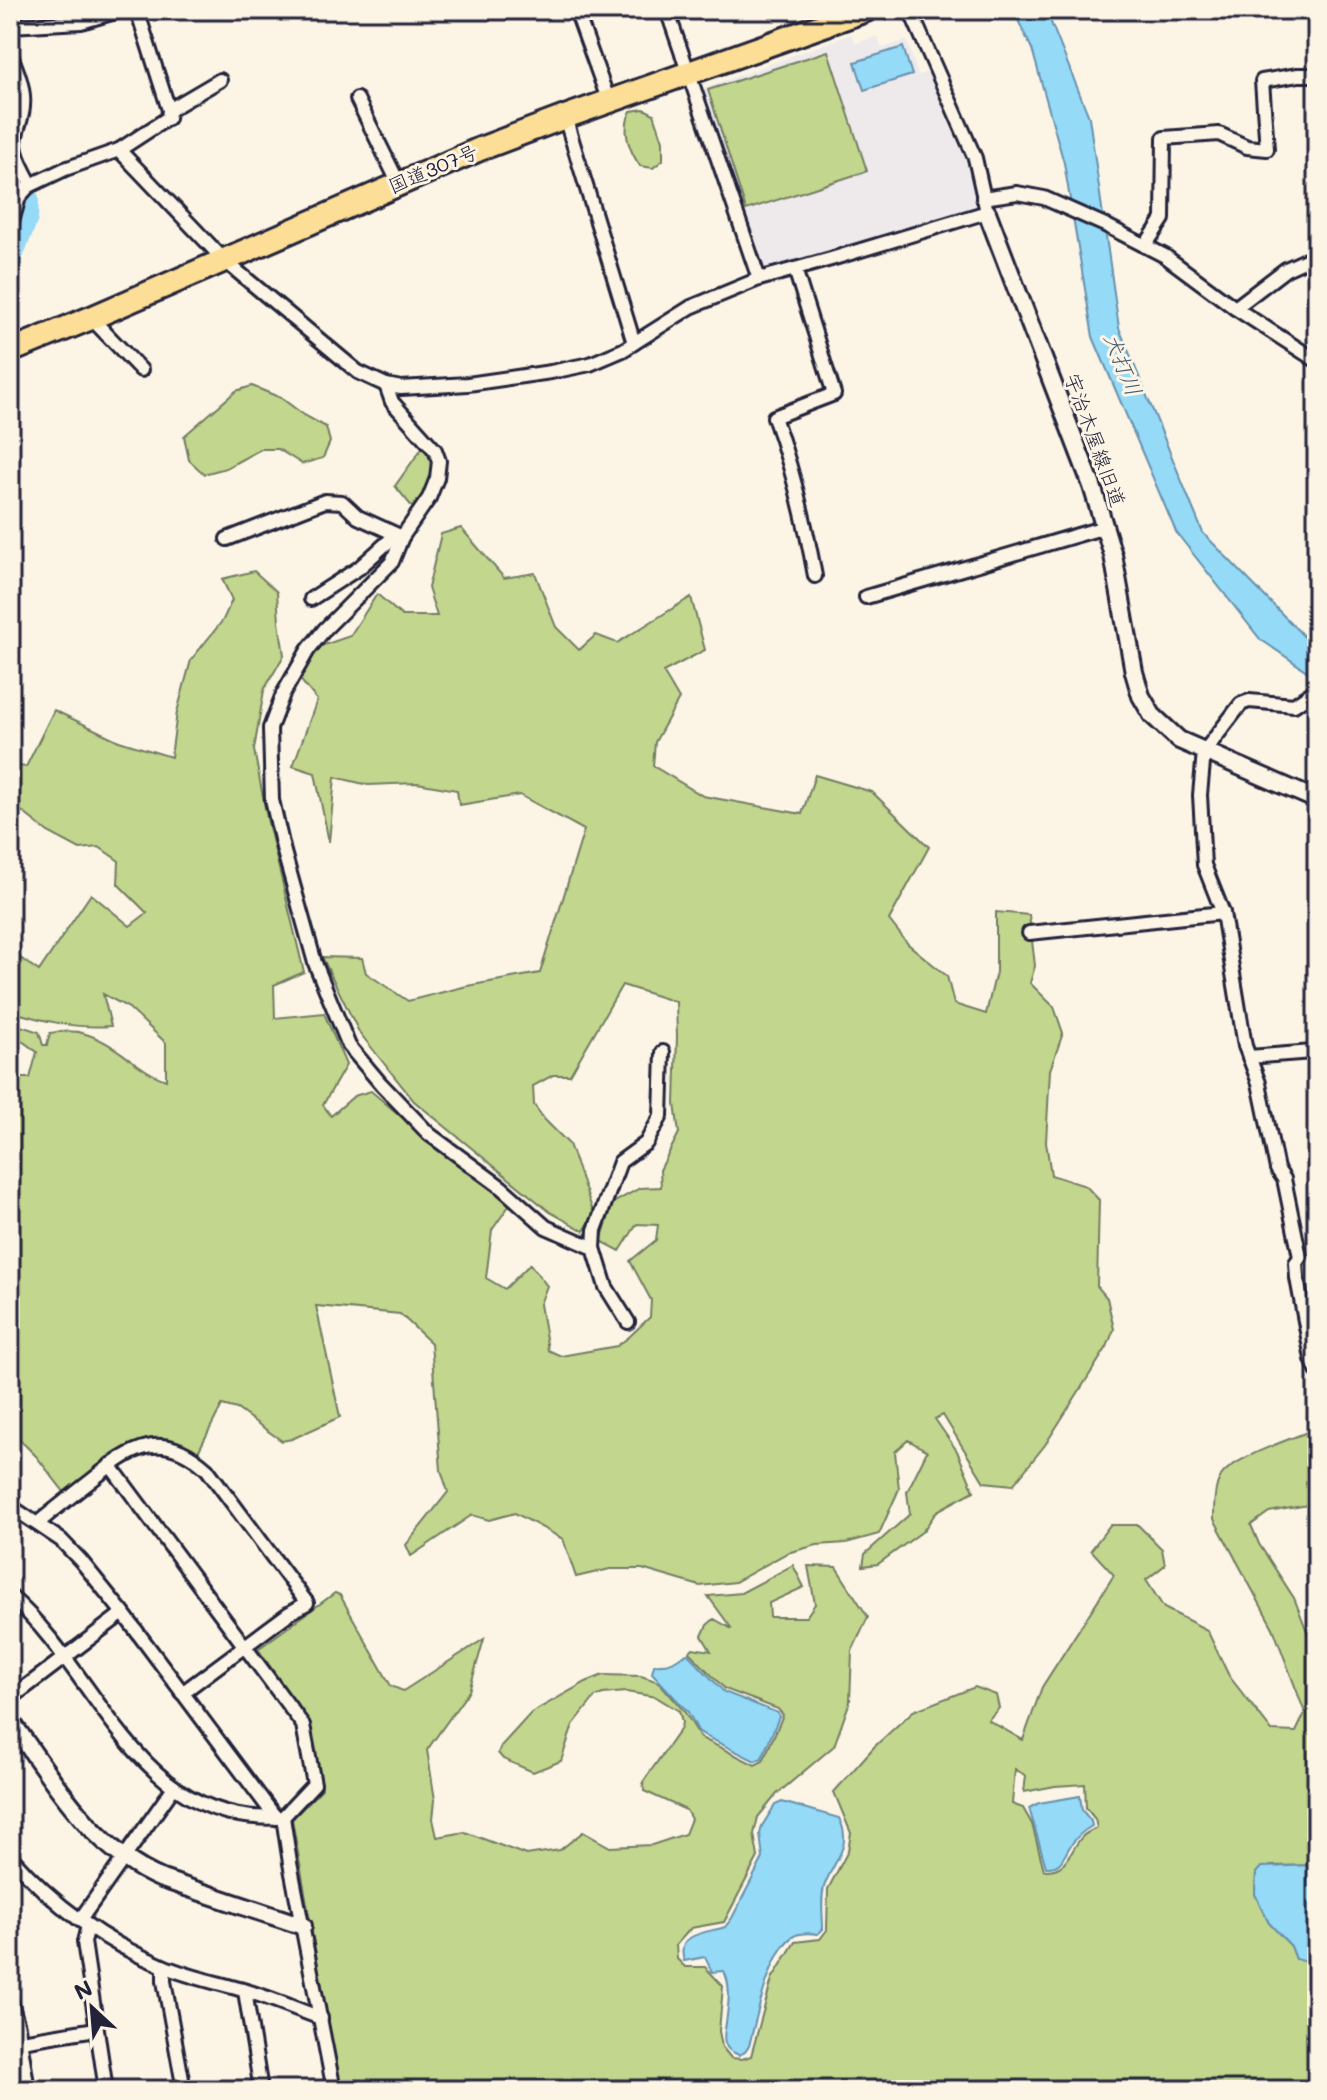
<svg xmlns="http://www.w3.org/2000/svg" width="1327" height="2100" font-family="Mali,'Klee One',sans-serif">
<style>
.built{fill:#eeeaec}
.green{fill:#c2d78d;stroke:#727c64;stroke-width:2;fill-rule:evenodd}
.water{fill:#95daf7;stroke:#6790ac;stroke-width:2}
.lines{fill:none;stroke-linecap:round;stroke-linejoin:round}
.river{stroke:#95daf7;stroke-width:24}
.street-casing{stroke:#22223b;stroke-width:18}
.secondary-casing{stroke:#22223b;stroke-width:22}
.highway-casing{stroke:#22223b;stroke-width:28}
.street{stroke:#fcf5e5;stroke-width:12}
.secondary{stroke:#fcf5e5;stroke-width:16}
.highway{stroke:#fcde96;stroke-width:22}
.labels{text-anchor:middle;stroke-width:6;stroke-linejoin:round;paint-order:stroke}
.street-label{font-size:20px;fill:#22223b;stroke:#fcf5e5}
.water-label{font-size:22px;font-style:italic;fill:#445973;stroke:#fcf5e5}
</style>
<rect width="100%" height="100%" fill="#fcf5e5"/>
<filter id="ink" filterUnits="userSpaceOnUse"><feTurbulence type="fractalNoise" baseFrequency=".0125" numOctaves="2"/><feDisplacementMap in="SourceGraphic" scale="16" xChannelSelector="R" yChannelSelector="G"/><feConvolveMatrix kernelMatrix="1 2 1 2 8 2 1 2 1" color-interpolation-filters="sRGB"/></filter>
<g filter="url(#ink)">
<polygon class="built" points="851,34 856,43 877,36 882,48 907,40 918,75 927,72 964,155 977,204 974,209 768,273 762,270 703,93 704,88"/>
<g class="green">
<polygon points="828,51 867,171 746,210 708,90"/>
<path d="M644,109L654,114L663,141V160L653,168L640,166C629,150 621,129 631,111Z"/>
<polygon points="252,386 281,398 304,415 326,427 330,442 323,458 302,464 278,449 261,449 226,468 204,474 189,460 184,436 236,391"/>
<polygon points="427,441 439,461 418,514 395,486"/>
<path d="M461,528L504,578L535,573L556,627L579,650L596,635L617,643L691,597L705,650L663,672L679,699L655,742L653,766L703,796L802,814L815,775L872,792L929,847L889,920L908,944L947,976L954,1004L986,1014L996,972V912L1029,915L1035,966L1030,983L1054,1007L1063,1033L1050,1070L1046,1142L1051,1175L1086,1186L1099,1200L1097,1286L1107,1298L1114,1329L1107,1347L1045,1445L1013,1485L984,1482L943,1415L935,1419L957,1451L974,1491L937,1511L923,1531L878,1564L863,1566L865,1554L910,1514L907,1492L927,1451L908,1440L895,1452L899,1489L879,1534L846,1543L817,1545L787,1553L735,1582L700,1586L642,1569H610L576,1577L563,1539L515,1513L489,1520L472,1515L411,1556L406,1545L448,1492L441,1470L431,1343L400,1314L316,1306L340,1417L292,1439L282,1441L237,1409L222,1405L198,1452C144,1420 105,1462 65,1493L36,1456L10,1430V1078H30L37,1052L10,1032L12,1023L39,1032L43,1045H47L50,1033C60,1032 73,1030 82,1033C115,1041 136,1070 166,1080V1043L129,1008L103,994L111,1026C76,1029 44,1021 10,1011V951L39,971L91,894L130,926L147,913L118,884L119,861L99,847L80,849L48,832L10,802V765L26,767L54,710L119,741L171,757L177,712L191,660L223,620L232,600L222,579L254,571L277,592L279,622L284,655L264,690L254,750L268,823L304,972L274,985L275,1018L324,1013L346,1065L323,1105L331,1116L354,1096L371,1091L411,1125L511,1203L492,1230L486,1278L505,1289L530,1264L547,1286L540,1304L548,1350L561,1356L617,1346L629,1337L650,1317L651,1300L630,1261L656,1240L658,1225L637,1224L620,1251L601,1241L613,1203L640,1188L661,1187L660,1170L679,1133L675,1104L677,1036L676,1002L622,985L570,1075H553L533,1086L534,1105L545,1120L569,1144L594,1214L584,1231L550,1212L414,1101L359,1032L322,957L362,958L366,973L408,1001L467,986L540,973L584,830L520,795L459,805L457,790L417,783L368,785L335,777L329,842L315,773L293,766L317,700L298,677L318,647L350,636L377,594L402,616H437L428,588L441,534Z"/>
<path d="M1317,1428V1507L1313,1504L1269,1512L1251,1525L1259,1544L1294,1598L1317,1657V1865L1271,1866L1256,1873L1255,1894L1269,1923L1291,1946L1296,1959L1317,1944V2090H340L292,1819L322,1789L308,1721L258,1649L335,1593L340,1595L391,1686L403,1691L484,1639L469,1691L427,1750L435,1800L433,1819L437,1837L465,1832L526,1855L560,1850L583,1832L610,1847L652,1845L685,1834L691,1819L686,1810L644,1791L643,1782L681,1728L682,1722L679,1711L656,1697L626,1692L603,1694L595,1697L573,1725L561,1761L533,1772L503,1759L498,1753L501,1746L531,1713L586,1682L603,1675L641,1676L659,1682L684,1711L701,1738L755,1765L763,1761L783,1715L778,1709L725,1689L689,1652L693,1648L711,1651L702,1636L707,1625L714,1619L732,1629L708,1596L741,1593L793,1565L804,1587L769,1603L770,1617H806L815,1604L808,1566L836,1567L868,1617L852,1651L850,1701L834,1746L777,1794L758,1817L754,1834L758,1857L724,1922L691,1928L676,1945L677,1959L685,1967H705L723,1986L719,2031L722,2047L731,2058L742,2059L751,2056L772,1979L795,1942L820,1939L827,1930L828,1889L848,1851L851,1833L834,1792L874,1747L913,1711L975,1687L996,1695L999,1708L988,1720L1023,1740L1042,1687L1114,1575L1091,1550L1110,1525H1138L1162,1549L1165,1565L1146,1580L1164,1608L1207,1630L1229,1676L1272,1731L1296,1732L1305,1713L1273,1628L1214,1519C1214,1506 1214,1487 1221,1476C1233,1457 1295,1438 1317,1428ZM1015,1769L1026,1776L1024,1792L1055,1786L1085,1784L1086,1808L1095,1819L1097,1828C1091,1831 1085,1833 1081,1838C1068,1854 1068,1871 1044,1870L1032,1824L1023,1808L1012,1804Z"/>
</g>
<g class="water">
<polygon points="1013,10 1046,10 1089,117 1119,328 1203,533 1317,650 1317,678 1260,639 1176,532 1093,337 1064,163 1032,49"/>
<polygon points="903,47 912,75 864,90 855,62"/>
<path d="M688,1654L724,1692L778,1713L779,1717L762,1758L755,1761L707,1737L698,1731L688,1712L652,1673L654,1665C659,1663 664,1665 669,1663C677,1661 680,1655 688,1654Z"/>
<path d="M1080,1796L1082,1810L1091,1821L1092,1826C1083,1831 1077,1836 1071,1845C1063,1856 1063,1868 1046,1867L1029,1808L1039,1803Z"/>
<path d="M782,1802L839,1818C853,1847 835,1858 825,1884C820,1896 823,1915 823,1929L818,1934C810,1933 801,1932 794,1936C770,1949 756,2020 749,2046L745,2052L739,2055C732,2052 727,2050 725,2043C723,2037 725,2029 726,2023C728,2006 732,1988 724,1971L712,1972L705,1957L684,1961C675,1932 707,1933 725,1927L732,1918L763,1858L760,1834L762,1826L775,1805Z"/>
<polygon points="1317,1865 1317,1944 1313,1960 1307,1962 1296,1959 1291,1946 1269,1923 1255,1894 1256,1873 1261,1867"/>
</g>
<g class="lines">
<g class="river">
<polyline points="10,79 15,92 10,122"/>
<polyline points="10,155 27,199 26,218 10,258"/>
</g>
<g class="street-casing">
<g id="street">
<polyline points="576,10 609,102"/>
<polyline points="667,10 759,279"/>
<polyline points="10,26 81,22 122,10"/>
<path d="M10,53C17,70 25,89 23,107C22,120 15,132 15,144C15,158 26,173 31,185"/>
<polyline points="357,99 399,184"/>
<polyline points="169,110 220,80"/>
<polyline points="565,117 634,343"/>
<polyline points="119,150 224,260 256,287 358,372 386,385 401,388 468,384 551,372 590,364 623,350 691,307 759,279 831,259 987,212 975,158 910,10"/>
<polyline points="983,198 1017,193 1044,198 1105,225 1165,256 1235,308 1317,361"/>
<polyline points="10,229 19,197 29,186 65,169 119,150 168,118 169,110 137,10"/>
<polyline points="1145,246 1163,219 1164,138 1219,134 1247,147 1267,149 1262,81 1298,75 1317,75"/>
<path d="M795,269L834,394L774,417C793,469 805,521 815,576"/>
<polyline points="1235,308 1286,269 1317,255"/>
<polyline points="91,318 141,370"/>
<polyline points="386,385 392,402 435,450 439,461 437,478 429,498 402,537 392,562 325,629 308,650 283,694 270,728 272,800 284,852 315,963 349,1046 381,1084 429,1134 501,1187 546,1227 594,1248 606,1287 628,1322"/>
<polyline points="227,539 325,501 342,502 358,517 402,537"/>
<polyline points="866,597 1105,527"/>
<polyline points="311,599 359,568 389,541 402,537"/>
<polyline points="1317,689 1294,705 1249,701 1241,704 1204,752 1200,795 1204,865 1223,913 1245,1046 1259,1083 1277,1169 1284,1179 1300,1257 1296,1263 1297,1278 1312,1359 1317,1371"/>
<polyline points="1029,933 1223,913"/>
<polyline points="1249,1057 1313,1052"/>
<polyline points="594,1248 595,1230 620,1162 646,1143 661,1116 663,1052"/>
<polyline points="10,1506 61,1540 81,1561 123,1613 276,1818"/>
<path d="M38,1523C56,1508 74,1494 92,1480C133,1447 162,1428 207,1469L307,1603L288,1614L182,1693"/>
<path d="M10,1596C100,1673 138,1829 283,1817L314,1784L303,1725L110,1465"/>
<polyline points="10,1699 123,1613"/>
<polyline points="283,1817 290,1863 334,2090"/>
<path d="M10,1856C52,1904 104,1942 163,1966C189,1977 219,1983 246,1991C271,1998 296,2009 321,2018"/>
<polyline points="80,1920 174,1787"/>
<polyline points="88,1926 84,1942 106,2090"/>
<polyline points="164,1967 164,1981 184,2090"/>
<polyline points="245,1991 261,2090"/>
<polyline points="10,1998 18,2027 28,2090"/>
<polyline points="21,2041 96,2029"/>
</g>
</g>
<g class="secondary-casing">
<g id="secondary">
<polyline points="987,212 1092,486 1113,555 1134,672 1141,696 1152,715 1179,740 1317,800"/>
<path d="M10,1720C53,1779 92,1850 162,1879L303,1926"/>
</g>
</g>
<g class="highway-casing">
<polyline id="highway" points="10,351 91,318 480,149 565,117 866,10"/>
</g>
<use href="#street" class="street"/>
<use href="#secondary" class="secondary"/>
<use href="#highway" class="highway"/>
</g>
</g>
<g class="labels">
<g class="street-label">
<text transform="translate(433 169) rotate(-23)" y="7">国道307号</text>
<text transform="translate(1095 440) rotate(70)" y="7">宇治木屋線旧道</text>
</g>
<g class="water-label">
<text transform="translate(1123 364) rotate(68)" y="8">犬打川</text>
</g>
</g>
<rect width="1327" height="2100" fill="none" stroke="#fcf5e5" stroke-width="40"/>
<rect x="20" y="20" width="1287" height="2060" fill="none" stroke="#22223b" stroke-width="3" filter="url(#ink)"/>
<g transform="translate(92 2008) rotate(334)" stroke="#fcf5e5" stroke-width="6" paint-order="stroke">
<path d="M0-6L14 30L0 20L-14 30Z" fill="#22223b"/>
<text y="-12" font-size="22" font-weight="bold" text-anchor="middle" fill="#22223b">N</text>
</g>
</svg>
